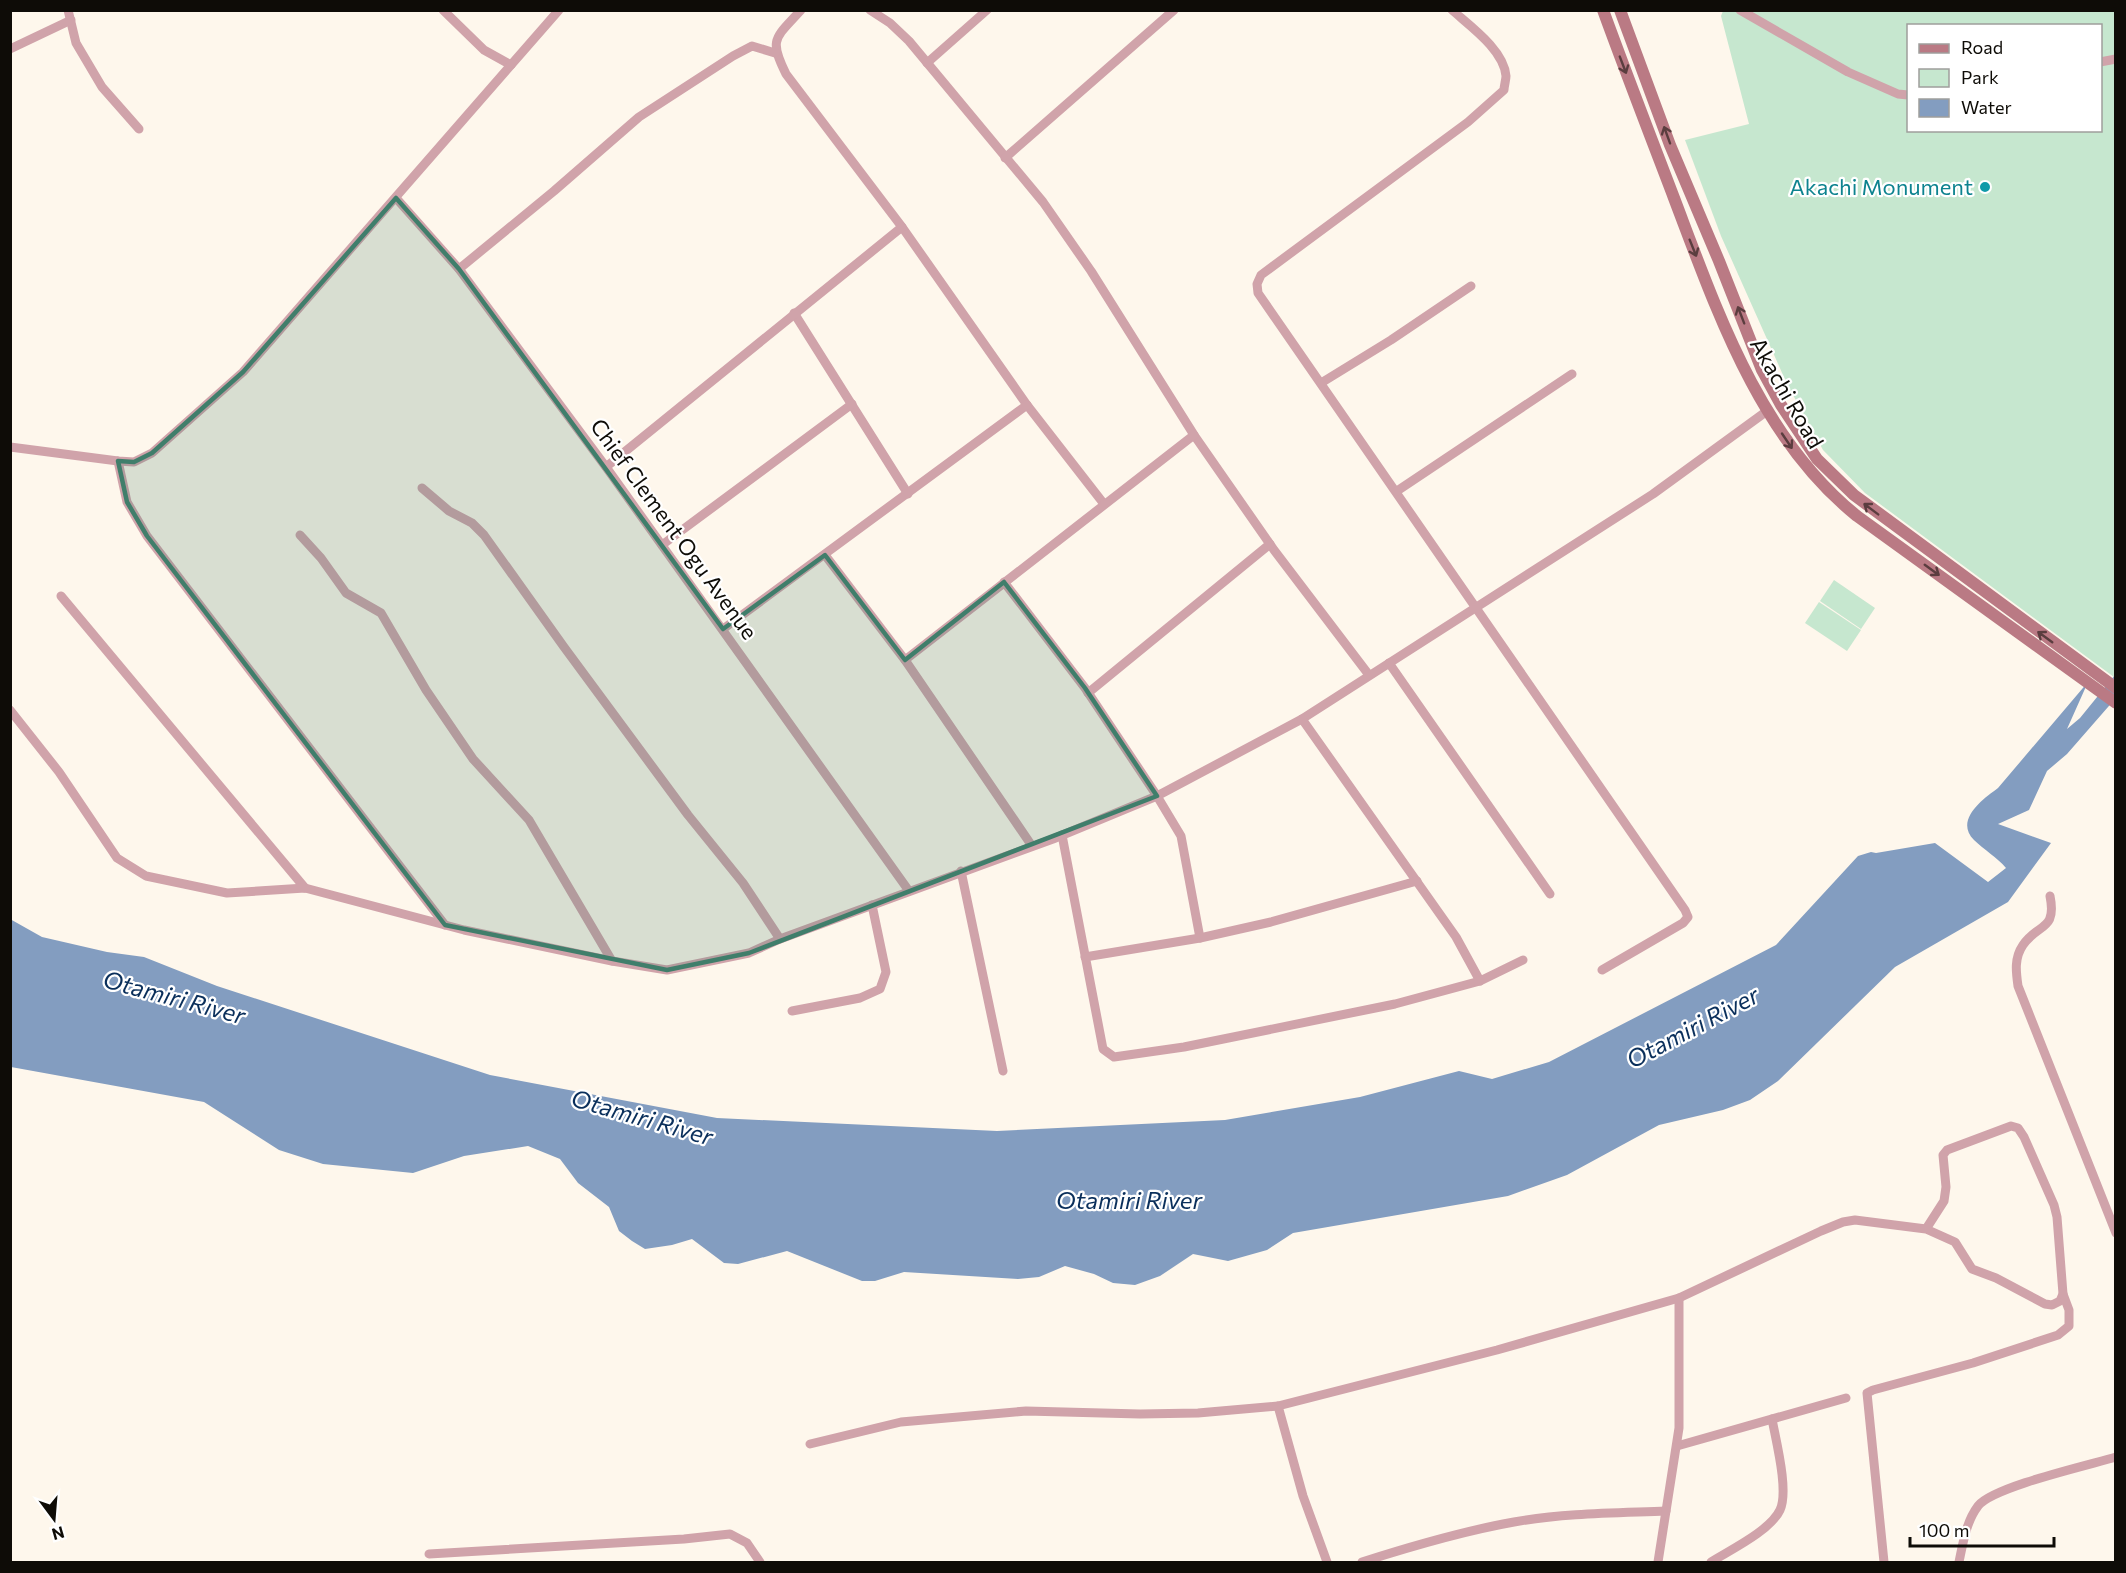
<svg xmlns="http://www.w3.org/2000/svg" width="2126" height="1573" font-family="Commissioner,sans-serif">
<style>
.green{fill:#c6e7cf;fill-rule:evenodd}
.water{fill:#839dc0}
.lines{fill:none;stroke-linecap:round;stroke-linejoin:round}
.minor{stroke:#d0a3aa;stroke-width:9}
.secondary{stroke:#ba7a84;stroke-width:12}
.oneway{stroke:#5b3d3f}
.marked{fill:#407e6b;fill-opacity:0.2;stroke:#407e6b;stroke-width:4.5;stroke-linejoin:round}
.culture-dot{fill:#0f9aa8;stroke:#fff;stroke-width:2}
.labels{text-anchor:middle;stroke-width:4.5;stroke-linejoin:round;paint-order:stroke}
.culture-label{font-size:22px;fill:#0d838f;stroke:#fff;text-anchor:end}
.street-label{font-size:22px;fill:#0e0c07;stroke:#fff}
.water-label{font-size:24px;font-style:italic;fill:#0a2f5b;stroke:#fff}
</style>
<rect width="100%" height="100%" fill="#fef7ec"/>
<g class="green">
<path d="M1723,11H2115L2114,677L1865,493L1823,450L1787,384L1721,236L1685,140L1749,124L1721,16ZM1908,26H2100V130H1908Z"/>
<polygon points="1834,580 1875,608 1861,629 1820,601"/>
<polygon points="1819,602 1861,630 1847,651 1805,623"/>
</g>
<path class="water" d="M2115,675V699L2067,754L2047,771L2029,810L1998,824L2051,843L2008,902L1895,967L1778,1081L1750,1100L1723,1110L1659,1125L1567,1175L1508,1196L1293,1233L1267,1250L1228,1261L1193,1254L1160,1276L1135,1285L1113,1283L1094,1274L1065,1266L1039,1277L1018,1279L904,1272L875,1281H862L787,1251L738,1264L724,1263L692,1239L672,1245L645,1249L632,1241L619,1231L609,1207L578,1183L560,1159L528,1146L464,1156L413,1173L323,1164L279,1150L204,1102L11,1067L10,919L42,937L107,952L144,957L217,986L490,1075L717,1118L997,1131L1225,1120L1360,1097L1459,1071L1492,1079L1549,1062L1776,945L1858,856L1871,852L1876,853L1935,843L1988,882L2006,868C1997,857 1984,850 1974,840C1954,820 1983,799 1998,788L2088,682L2067,729L2080,718Z"/>
<g class="lines">
<g class="minor">
<polyline points="68,10 76,43 102,87 139,129"/>
<polyline points="443,10 484,50 511,65"/>
<path d="M801,10C776,38 768,38 786,74L902,227L1027,405L1104,504"/>
<polyline points="870,10 890,23 909,41 1043,202 1091,271 1194,435 1274,550 1369,675"/>
<path d="M1452,10C1470,26 1504,50 1506,76C1506,80 1504,86 1504,90L1468,122L1261,275L1257,284L1258,293L1685,910L1688,917L1683,923L1602,970"/>
<polyline points="1740,10 1848,72 1898,94 1908,95"/>
<polyline points="10,49 71,20"/>
<polyline points="2100,62 2116,59"/>
<polyline points="927,63 987,10"/>
<polyline points="1005,158 1174,10"/>
<polyline points="396,198 459,269 606,467 909,891"/>
<polyline points="459,269 554,191 639,117 733,56 752,46 775,53"/>
<polyline points="794,313 908,494"/>
<polyline points="1321,383 1391,340 1471,286"/>
<polyline points="10,447 118,461 134,462 152,453 243,372 559,10"/>
<polyline points="118,461 127,502 147,536 445,925"/>
<polyline points="606,467 902,227"/>
<polyline points="422,488 449,511 472,523 484,535 564,647 688,815 743,883 780,939"/>
<polyline points="1397,491 1572,374"/>
<polyline points="300,535 321,558 346,593 381,613 426,690 473,759 529,820 612,961"/>
<polyline points="662,545 852,404"/>
<polyline points="825,555 905,660 1032,846"/>
<polyline points="1004,582 1085,688 1157,796 1181,836 1200,938"/>
<polyline points="61,596 305,888"/>
<polyline points="723,629 1027,405"/>
<polyline points="905,660 1194,435"/>
<polyline points="1389,663 1550,894"/>
<polyline points="1088,693 1270,544"/>
<polyline points="10,710 59,772 117,858 146,876 227,893 305,888 464,930 612,961 667,970 749,953 780,939 1053,839 1157,796 1302,719 1653,494 1767,411"/>
<polyline points="1302,719 1456,937 1480,981"/>
<polyline points="1062,835 1103,1049 1114,1057 1184,1047 1395,1004 1480,981 1523,960"/>
<polyline points="961,871 1003,1071"/>
<path d="M2050,896C2057,931 2038,923 2023,945C2014,958 2016,972 2018,986L2116,1233"/>
<polyline points="1085,957 1200,938 1271,922 1417,881"/>
<polyline points="792,1011 860,998 880,989 886,972 872,905"/>
<polyline points="1278,1406 1303,1496 1327,1562"/>
<polyline points="810,1444 901,1422 1026,1411 1140,1414 1198,1413 1278,1406 1497,1350 1679,1298 1821,1231 1843,1222 1855,1220 1926,1229 1955,1242 1972,1269 1996,1278 2045,1304 2052,1305 2060,1301 2063,1294 2057,1217 2054,1205 2024,1137 2018,1128 2011,1126 1947,1150 1943,1155 1946,1187 1944,1201 1926,1229"/>
<polyline points="1677,1446 1846,1398"/>
<polyline points="429,1554 684,1539 730,1534 747,1543 760,1562"/>
<path d="M1362,1562C1412,1546 1463,1531 1514,1522C1564,1513 1616,1513 1666,1511"/>
<polyline points="1658,1562 1679,1428 1679,1298"/>
<path d="M1711,1562C1730,1550 1770,1531 1780,1510C1789,1491 1776,1441 1772,1419"/>
<polyline points="1884,1562 1867,1393 1873,1390 1973,1363 2058,1335 2069,1326 2069,1310 2063,1294"/>
<path d="M1959,1562C1963,1543 1966,1522 1978,1506C1992,1487 2089,1465 2116,1457"/>
</g>
<g class="secondary">
<path d="M1603,10C1626,73 1650,135 1674,198C1717,311 1759,437 1857,516L2116,703"/>
<polyline points="1620,10 1670,145 1719,261 1762,370 1781,405 1817,459 1854,495 2116,688"/>
</g>
</g>
<defs><path id="oneway-shaft" d="M-6 0H5M1.5-3L5.5 0L1.5 3" fill="none" stroke-width="1.6" stroke-linecap="round" stroke-linejoin="round" transform="scale(1.5)"/></defs>
<g class="oneway">
<use href="#oneway-shaft" transform="translate(1623 65) rotate(69)"/>
<use href="#oneway-shaft" transform="translate(1667 135) rotate(-110)"/>
<use href="#oneway-shaft" transform="translate(1693 248) rotate(68)"/>
<use href="#oneway-shaft" transform="translate(1741 315) rotate(-111)"/>
<use href="#oneway-shaft" transform="translate(1787 441) rotate(56)"/>
<use href="#oneway-shaft" transform="translate(1871 509) rotate(-143)"/>
<use href="#oneway-shaft" transform="translate(1932 570) rotate(36)"/>
<use href="#oneway-shaft" transform="translate(2045 637) rotate(-144)"/>
</g>
<path class="marked" d="M396,198L459,269L723,629L825,555L905,660L1004,582L1085,688L1157,796L749,953L667,970L445,925L147,536L127,502L118,461L134,462L152,453L243,372Z"/>
<circle class="culture-dot" cx="1985" cy="187" r="6"/>
<g class="labels">
<g class="culture-label">
<text x="1973" y="195">Akachi Monument</text>
</g>
<g class="street-label">
<text transform="translate(1787 393) rotate(60)" y="8">Akachi Road</text>
<text transform="translate(674 529) rotate(54)" y="8">Chief Clement Ogu Avenue</text>
</g>
<g class="water-label">
<text transform="translate(174 998) rotate(15)" y="8">Otamiri River</text>
<text transform="translate(1693 1028) rotate(-28)" y="8">Otamiri River</text>
<text transform="translate(642 1118) rotate(16)" y="8">Otamiri River</text>
<text x="1129" y="1209">Otamiri River</text>
</g>
</g>
<rect width="2126" height="1573" fill="none" stroke="#0e0c07" stroke-width="24"/>
<rect x="1907" y="24" width="195" height="108" fill="#ffffff" stroke="#9f9e9c" stroke-width="1.5"/>
<rect x="1919" y="44" width="30" height="9" fill="#ba7a84" stroke="#9f9e9c" stroke-width="1.5"/>
<text x="1961" y="54" font-size="18" fill="#0e0c07">Road</text>
<rect x="1919" y="69" width="30" height="18" fill="#c6e7cf" stroke="#9f9e9c" stroke-width="1.5"/>
<text x="1961" y="84" font-size="18" fill="#0e0c07">Park</text>
<rect x="1919" y="99" width="30" height="18" fill="#839dc0" stroke="#9f9e9c" stroke-width="1.5"/>
<text x="1961" y="114" font-size="18" fill="#0e0c07">Water</text>
<g transform="translate(54 1519) rotate(164)" stroke="#ffffff" stroke-width="4.5" paint-order="stroke">
<path d="M0-4.5L10 22L0 15L-10 22Z" fill="#0e0c07"/>
<text y="-9" font-size="16" font-weight="bold" text-anchor="middle" fill="#0e0c07">N</text>
</g>
<path d="M1910 1537v9h144v-9" fill="none" stroke="#0e0c07" stroke-width="3"/>
<text x="1919" y="1537" font-size="18" fill="#0e0c07" stroke="#ffffff" stroke-width="4.5" paint-order="stroke">100 m</text>
</svg>
